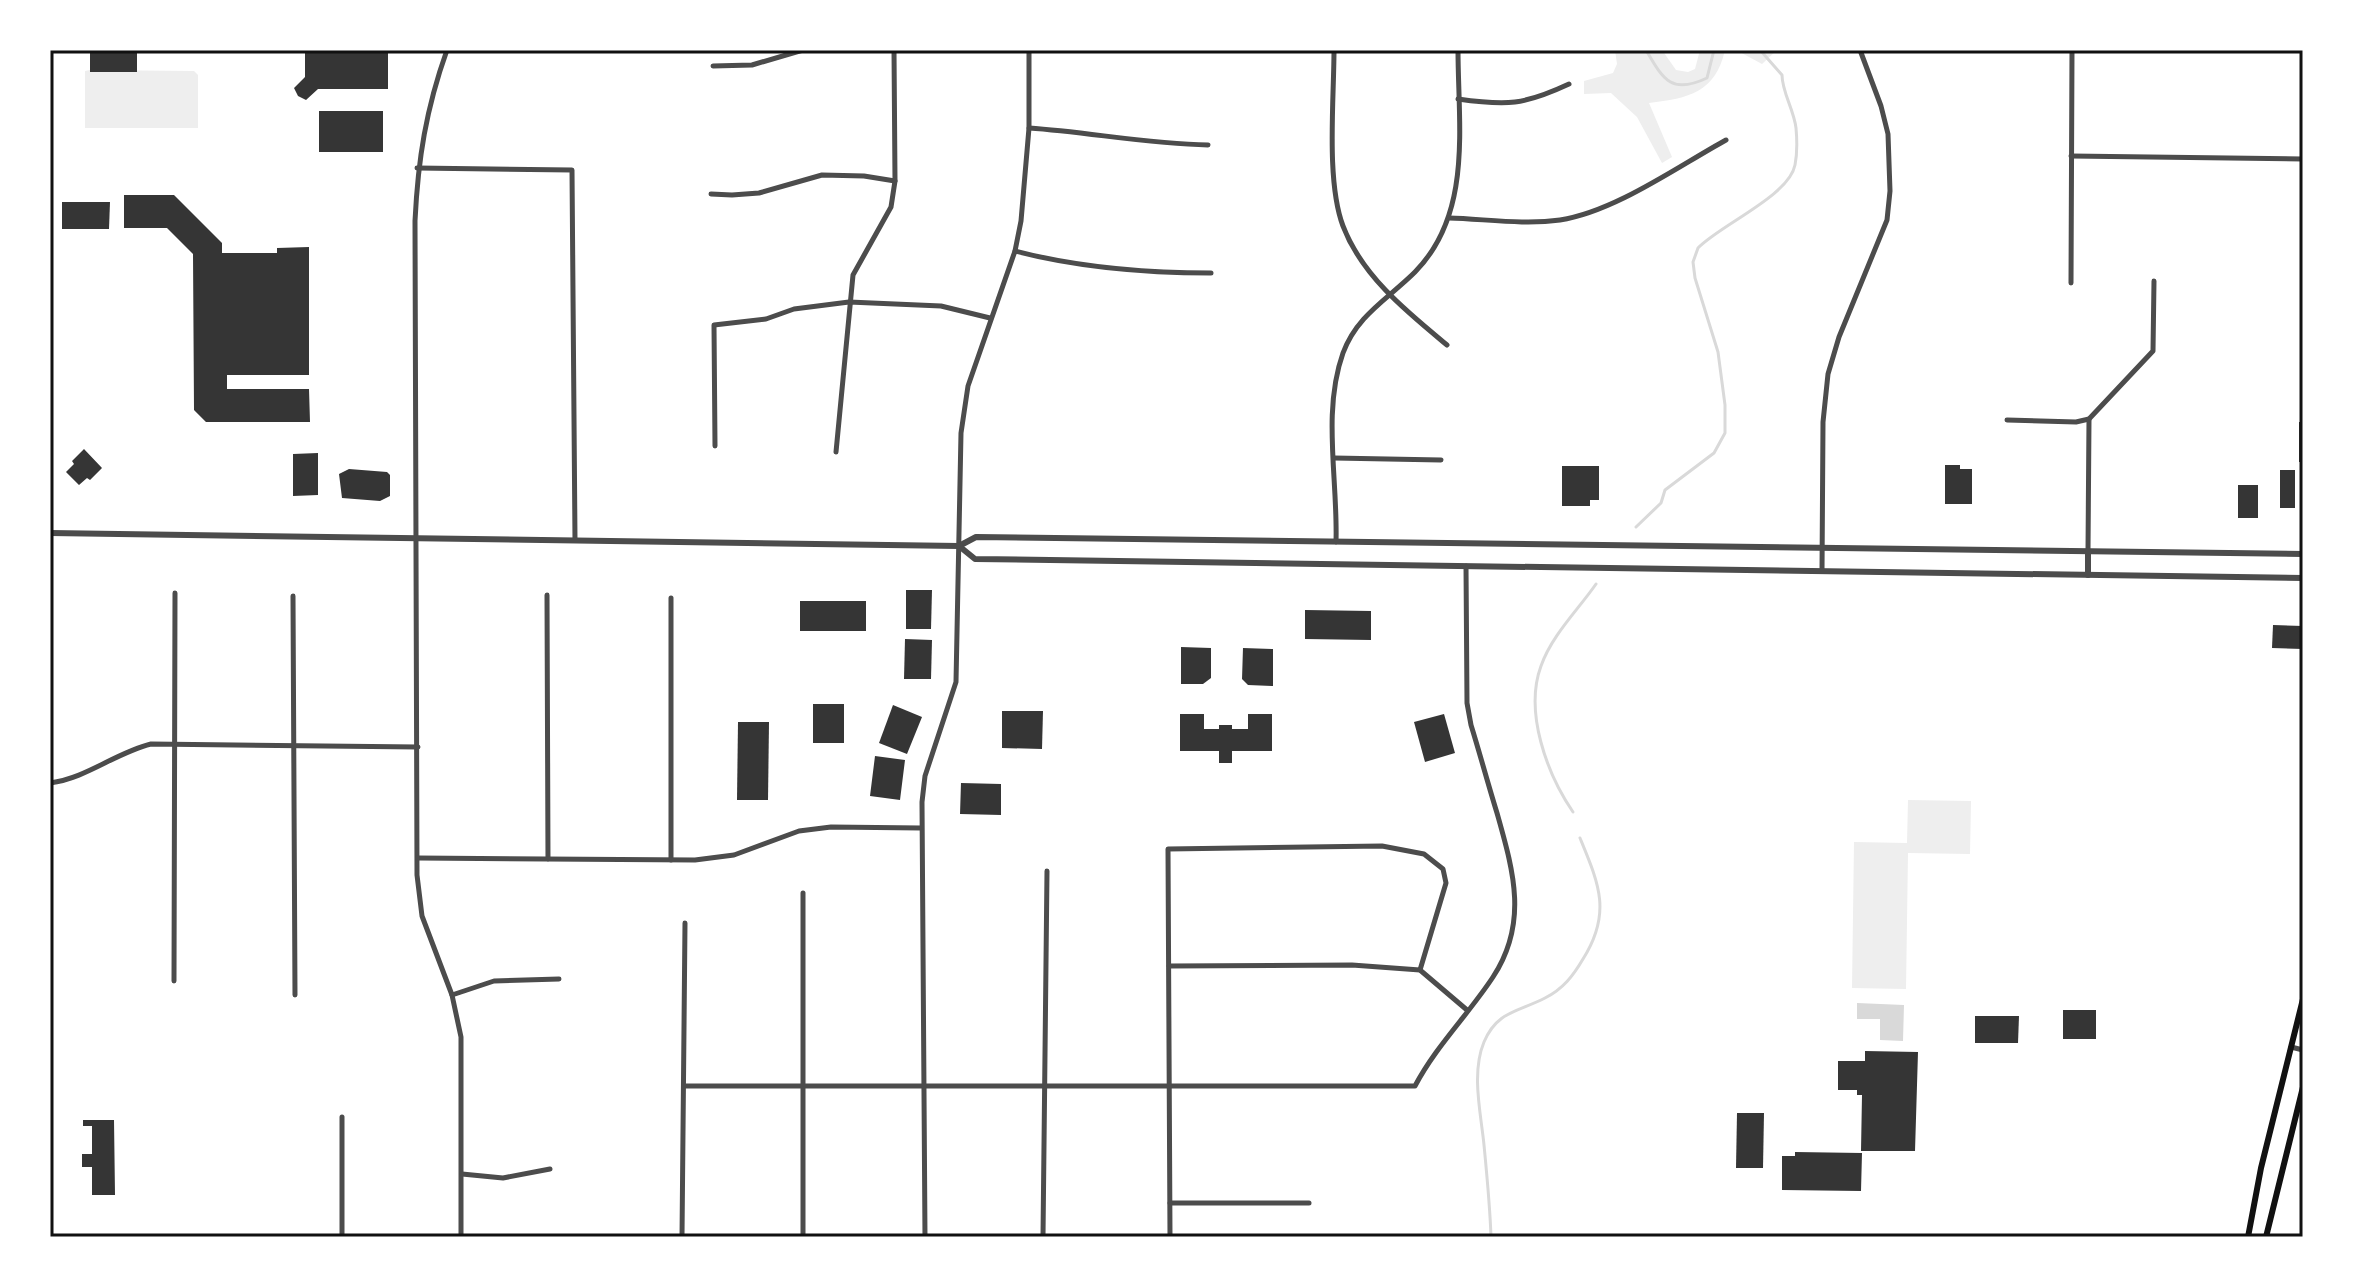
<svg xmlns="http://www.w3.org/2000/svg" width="2353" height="1287" font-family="Roboto,sans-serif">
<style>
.green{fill:#eee}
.water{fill:#d9d9d9}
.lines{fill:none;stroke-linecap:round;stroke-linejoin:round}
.stream{stroke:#d9d9d9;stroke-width:3}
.building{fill:#353535}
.minor{stroke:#4c4c4c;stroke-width:5}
.tertiary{stroke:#4c4c4c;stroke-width:6}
.secondary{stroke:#111;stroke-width:6}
.neatline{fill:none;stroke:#111;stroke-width:3}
</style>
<rect width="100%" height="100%" fill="#fff"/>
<g class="green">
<path d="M1615,50H1662L1676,70L1688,72L1695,69L1700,50H1725C1715,93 1689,98 1649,103L1672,157L1662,163L1637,117L1611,93L1584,94V81L1613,73L1617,64Z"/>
<polygon points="1736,50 1777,50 1762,64"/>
<polygon points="90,70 194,71 198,75 198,128 85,128 85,71"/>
<polygon points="1908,800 1971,801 1970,854 1908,853 1906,989 1852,988 1854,842 1907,843"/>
</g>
<polygon class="water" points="1857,1003 1904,1005 1903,1041 1880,1040 1880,1019 1857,1019"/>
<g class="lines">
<g class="stream">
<path d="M1646,50C1663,79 1671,95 1707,78L1714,50"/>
<path d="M1636,527L1661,503L1665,490L1714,453L1725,433V405L1718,352L1695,278L1693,262L1698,248C1720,225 1789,196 1795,165C1797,155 1797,139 1796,128C1794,110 1782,92 1782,75L1760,50"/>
<path d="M1573,812C1547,774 1524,712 1541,666C1552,635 1578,610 1596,584"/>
<path d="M1491,1237C1490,1206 1487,1176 1484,1145C1481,1114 1471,1073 1484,1042C1497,1011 1518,1012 1545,998C1563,989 1573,976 1583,959C1612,913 1599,884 1580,838"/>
</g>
</g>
<g class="building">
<rect x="90" y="50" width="47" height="22"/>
<polygon points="305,50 388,50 388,89 318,89 306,100 298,96 294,88 305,77"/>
<rect x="319" y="111" width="64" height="41"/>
<polygon points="124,195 174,195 222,243 222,253 277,253 277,248 309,247 309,375 227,375 227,389 309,389 310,422 206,422 194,410 193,254 167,228 124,228"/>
<polygon points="62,202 110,202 109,229 62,229"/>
<rect x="2299" y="422" width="4" height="40"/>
<polygon points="84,449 102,468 90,480 87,478 79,485 66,472 74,464 72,461"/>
<polygon points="318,453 318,495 293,496 293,454"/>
<polygon points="1945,465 1960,465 1960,469 1972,469 1972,504 1945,504"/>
<polygon points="1562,466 1599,466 1599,500 1590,500 1590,506 1562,506"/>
<polygon points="349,469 387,472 390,475 390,496 380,501 342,498 339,474"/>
<rect x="2280" y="470" width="15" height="38"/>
<rect x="2238" y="485" width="20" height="33"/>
<polygon points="906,590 932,590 931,629 906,629"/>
<rect x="800" y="601" width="66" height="30"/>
<polygon points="1305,610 1371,611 1371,640 1305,639"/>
<polygon points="2273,625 2303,626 2303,649 2272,648"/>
<polygon points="905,639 932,640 931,679 904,679"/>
<polygon points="1181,647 1211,648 1211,678 1203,684 1181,684"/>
<polygon points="1243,648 1273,649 1273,686 1248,685 1242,679"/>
<rect x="813" y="704" width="31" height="39"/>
<polygon points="893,705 922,717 907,754 879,743"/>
<polygon points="1002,711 1043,711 1042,749 1002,748"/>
<polygon points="1180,714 1204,714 1204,729 1219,729 1219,725 1232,725 1232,729 1248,729 1248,714 1272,714 1272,751 1232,751 1232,763 1219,763 1219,751 1180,751"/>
<polygon points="1444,714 1455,753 1425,762 1414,722"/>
<polygon points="738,722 769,722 768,800 737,800"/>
<polygon points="875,756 905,760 900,800 870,796"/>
<polygon points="961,783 1001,784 1001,815 960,814"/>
<rect x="2063" y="1010" width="33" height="29"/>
<polygon points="1975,1016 2019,1016 2018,1043 1975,1043"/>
<polygon points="1865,1051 1918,1052 1915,1151 1861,1151 1862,1095 1857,1095 1857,1090 1838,1090 1838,1061 1865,1061"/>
<polygon points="1737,1113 1764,1113 1763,1168 1736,1168"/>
<polygon points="83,1120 114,1120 115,1195 92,1195 92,1167 82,1167 82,1154 92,1154 92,1126 83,1126"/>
<polygon points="1795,1152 1862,1153 1861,1191 1782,1190 1782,1156 1795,1156"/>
</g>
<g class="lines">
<g class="minor">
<path d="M447,50C426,109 418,159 415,221L417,875L422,916L452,995L461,1037V1237"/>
<path d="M1334,50C1334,100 1326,181 1343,226C1362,276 1407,312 1447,345"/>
<polyline points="713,66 752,65 803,50"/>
<path d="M1458,99C1507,106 1524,105 1569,84"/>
<path d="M1029,128C1089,132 1147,144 1208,145"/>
<polyline points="2071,156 2303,159"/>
<polyline points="417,168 572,170 575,540"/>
<polyline points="711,194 732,195 759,193 822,175 864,176 895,181"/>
<path d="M1449,218C1485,219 1524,225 1560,220C1614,212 1677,167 1726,140"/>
<path d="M1015,251C1080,268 1144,273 1211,273"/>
<polyline points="2071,283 2072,50"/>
<polyline points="2007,420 2076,422 2089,419 2153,351 2154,281"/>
<polyline points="715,446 714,325 766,319 794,309 849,302 941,306 990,318"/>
<polyline points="836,452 853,275 891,207 895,181 894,50"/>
<polyline points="1334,458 1441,460"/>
<path d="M1336,542C1338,480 1322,412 1343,353C1357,315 1388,299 1415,272C1473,213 1458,125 1458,50"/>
<polyline points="2088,551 2089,419"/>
<polyline points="1822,571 1823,422 1828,374 1839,337 1887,220 1890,191 1888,134 1881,106 1860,50"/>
<polyline points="547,595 548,859"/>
<polyline points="293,596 295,995"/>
<polyline points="671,598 671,860"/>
<path d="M50,783C87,778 115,753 151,744L418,747"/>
<polyline points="418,858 695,860 734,855 799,831 831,827 921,828"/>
<polyline points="1169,966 1352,965 1420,970 1467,1010"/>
<polyline points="174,981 175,593"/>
<polyline points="452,995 494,981 559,979"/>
<polyline points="2291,1047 2303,1050"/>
<path d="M685,1086H1415C1436,1046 1468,1015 1493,977C1529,922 1513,870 1497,813C1488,784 1480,754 1471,725L1467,703L1466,566"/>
<polyline points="342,1117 342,1237"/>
<polyline points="462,1174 503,1178 550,1169"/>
<polyline points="1170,1203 1309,1203"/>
<polyline points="682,1237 685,923"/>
<polyline points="803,1237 803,893"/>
<polyline points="925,1237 922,802 925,776 956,682 961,433 968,386 1015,251 1021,221 1029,128 1029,50"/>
<polyline points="1043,1237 1047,871"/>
<polyline points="1170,1237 1168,849 1382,846 1424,854 1443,869 1446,883 1420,970"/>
</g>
<g class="tertiary">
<polyline points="50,533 959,546 976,537 2303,554"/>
<polyline points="959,546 975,559 2303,578"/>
<polyline points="2088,575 2088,551"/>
</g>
<g class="secondary">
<polyline points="2248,1237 2261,1168 2303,999"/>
<polyline points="2266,1237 2303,1087"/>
</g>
</g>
<rect width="2353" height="1287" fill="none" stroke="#ffffff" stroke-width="104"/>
<rect x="52" y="52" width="2249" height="1183" class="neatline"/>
</svg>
